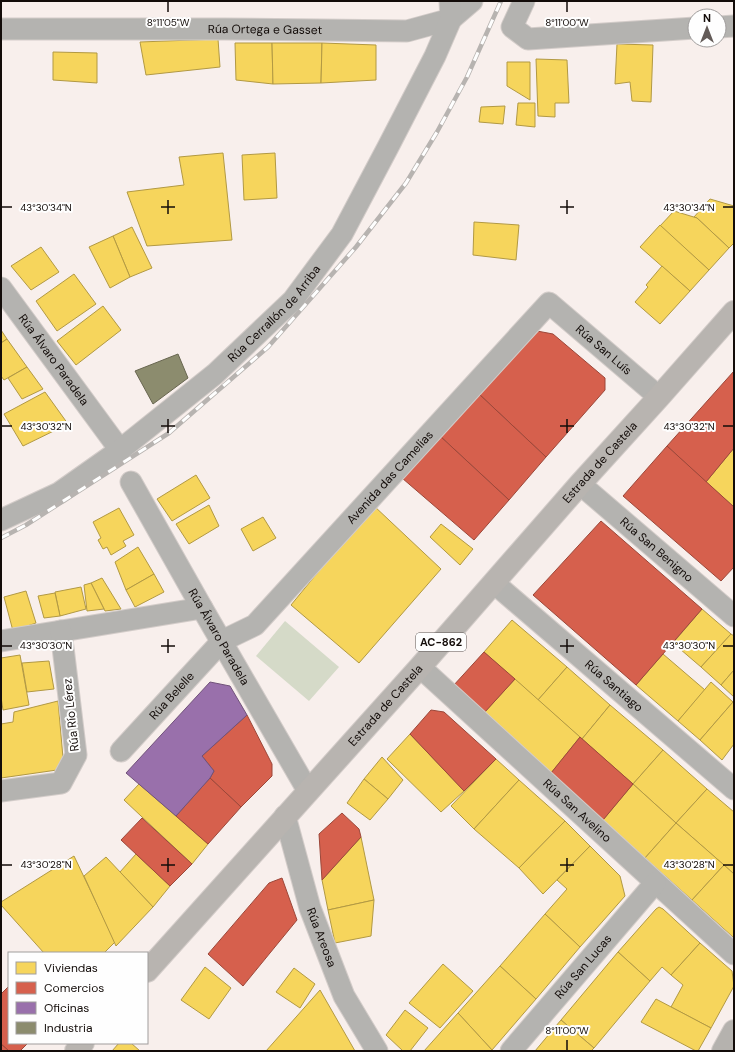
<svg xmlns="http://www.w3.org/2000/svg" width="735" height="1052" font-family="'DM Sans',sans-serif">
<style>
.green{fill:#d5dac8}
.homes{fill:#f6d55c;stroke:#b29943}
.shops{fill:#d6604d;stroke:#9c4739}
.offices{fill:#9970ab;stroke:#71527a}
.industry{fill:#8c8c6e;stroke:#686650}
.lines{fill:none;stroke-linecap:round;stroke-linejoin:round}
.street-casing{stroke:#d3ccc9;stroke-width:23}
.secondary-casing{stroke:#d3ccc9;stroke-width:24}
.primary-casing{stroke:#d3ccc9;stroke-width:24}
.street{stroke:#b4b3b0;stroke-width:21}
.secondary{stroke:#b5b2ae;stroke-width:22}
.primary{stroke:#b8b4b0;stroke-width:22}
.rail-casing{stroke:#b7b3b0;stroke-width:4.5}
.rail{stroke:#fefefe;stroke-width:3;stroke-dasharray:9;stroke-linecap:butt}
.ticks{fill:none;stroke:#130c09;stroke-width:1.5}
.labels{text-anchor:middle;stroke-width:4;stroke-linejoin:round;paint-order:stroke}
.shield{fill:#fefefe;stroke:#5a5552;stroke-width:1}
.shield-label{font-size:11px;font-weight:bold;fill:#130c09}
.street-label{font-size:12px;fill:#130c09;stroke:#fefefe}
.ticks-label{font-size:10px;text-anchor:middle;fill:#130c09;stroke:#fefefe;stroke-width:4;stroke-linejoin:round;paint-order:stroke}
</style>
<rect width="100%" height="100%" fill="#f8efec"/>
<polygon class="green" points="285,621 339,667 309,701 256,656"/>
<g class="homes">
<polygon points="218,39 220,67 146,75 140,42"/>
<polygon points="235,43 272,43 273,84 236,80"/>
<polygon points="272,43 322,43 321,83 273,84"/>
<polygon points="322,43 376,45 376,80 321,83"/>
<polygon points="617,44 653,45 651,102 632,101 630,82 615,84"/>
<polygon points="53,52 97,53 97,83 53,80"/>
<polygon points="536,59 567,60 569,103 555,103 555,117 538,116"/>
<polygon points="507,62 530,62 530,100 507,86"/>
<polygon points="518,103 535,103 535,127 516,125"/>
<polygon points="505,106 503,124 479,122 481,107"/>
<polygon points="223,153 232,240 147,246 127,192 184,185 179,157"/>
<polygon points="275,153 277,198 244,200 242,155"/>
<polygon points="710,199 734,206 734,243 729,248 697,218 694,217"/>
<polygon points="674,211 697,218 729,248 709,270 660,226"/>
<polygon points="474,222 519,225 516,260 473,255"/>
<polygon points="660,225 709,270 690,291 640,247"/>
<polygon points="132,227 152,268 130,277 113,236"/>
<polygon points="113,236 130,277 110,288 89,247"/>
<polygon points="41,247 59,272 31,290 11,266"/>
<polygon points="662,266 690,291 660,324 635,302 648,287 646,285"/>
<polygon points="74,274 96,304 57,331 36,301"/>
<polygon points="103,306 121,330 76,365 57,341"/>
<polygon points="1,330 7,339 1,343"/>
<polygon points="7,339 27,367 4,380 1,376 1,343"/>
<polygon points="27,367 43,389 22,399 8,378"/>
<polygon points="45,392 68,424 23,446 4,414"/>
<polygon points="734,448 734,507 706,482"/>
<polygon points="196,475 210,498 172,521 157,499"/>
<polygon points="209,505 219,526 189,544 176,524"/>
<polygon points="373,505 441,569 359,663 291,605"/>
<polygon points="119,508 134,535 123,541 126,546 111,555 107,547 103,549 98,540 101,538 93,522"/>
<polygon points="263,517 276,538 253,551 241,529"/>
<polygon points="441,524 473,549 460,565 430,537"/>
<polygon points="138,547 154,574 126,590 115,562"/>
<polygon points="154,574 164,592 135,607 126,590"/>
<polygon points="102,578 121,609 105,611 91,583"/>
<polygon points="91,583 104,609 87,611 84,585"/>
<polygon points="81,587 86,609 60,616 55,592"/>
<polygon points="26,591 36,623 13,631 4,597"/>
<polygon points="55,593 60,616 44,618 38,596"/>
<polygon points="702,609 731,634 701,667 673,643"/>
<polygon points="512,620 567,667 538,700 484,652"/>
<polygon points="731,634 734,636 734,670 721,685 701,667"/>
<polygon points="663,654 705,690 678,721 636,685"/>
<polygon points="20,655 29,705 3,710 1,697 1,658"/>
<polygon points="49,661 54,689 27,692 22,663"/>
<polygon points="567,667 610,705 582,739 538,700"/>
<polygon points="734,670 734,697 721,685"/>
<polygon points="515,679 580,737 551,773 484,713"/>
<polygon points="711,682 733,702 700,740 678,721"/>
<polygon points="58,701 64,769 1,778 1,724 13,722 14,712"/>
<polygon points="733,702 734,703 734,744 722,760 700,740"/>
<polygon points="610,705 663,750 633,784 582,739"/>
<polygon points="410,734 464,791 441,812 387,759"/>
<polygon points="663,750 707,789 676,823 633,784"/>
<polygon points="382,757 403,780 388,799 364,779"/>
<polygon points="496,759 519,780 474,829 451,806"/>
<polygon points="364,779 388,799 370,820 347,803"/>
<polygon points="519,780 565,821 519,868 474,829"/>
<polygon points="139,784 208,844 192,864 124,800"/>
<polygon points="633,784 676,823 645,858 603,820"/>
<polygon points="707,789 734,812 734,874 676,823"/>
<polygon points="565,821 590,846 543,894 519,868"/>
<polygon points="676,823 724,865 692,900 645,858"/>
<polygon points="361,837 374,900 328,910 322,880"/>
<polygon points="590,846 620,876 625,896 580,947 545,914 567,889 557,880"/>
<polygon points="136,854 170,886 153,907 120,872"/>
<polygon points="74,856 115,942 104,953 44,953 1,905 1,902"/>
<polygon points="106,857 153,907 116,946 84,876"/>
<polygon points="724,865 734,874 734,938 692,900"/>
<polygon points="374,900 371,936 335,943 328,910"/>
<polygon points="659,907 663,909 700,943 671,975 662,967 650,981 618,952 656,909"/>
<polygon points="545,914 580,947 536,999 500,966"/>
<polygon points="700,943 732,971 734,986 711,1028 671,1007 683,985 671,975"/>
<polygon points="618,952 650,981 594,1048 561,1020"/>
<polygon points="443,964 473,991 440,1028 409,1003"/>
<polygon points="500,966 536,999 492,1050 458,1013"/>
<polygon points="205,967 231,988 209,1019 181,1000"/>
<polygon points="294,968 315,984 300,1008 276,992"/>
<polygon points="320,990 355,1051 266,1051"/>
<polygon points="656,999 711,1028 698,1051 696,1051 641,1022"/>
<polygon points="405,1010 428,1028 410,1051 403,1051 386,1035"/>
<polygon points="458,1013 492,1050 491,1051 424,1051"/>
<polygon points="561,1020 594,1048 591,1051 535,1051"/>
<polygon points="119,1043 131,1043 140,1051 112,1051"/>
</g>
<g class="shops">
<polygon points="537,331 553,334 605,378 605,390 546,457 479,394"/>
<polygon points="734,371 734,448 706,482 667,446"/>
<polygon points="479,394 546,457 509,500 440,436"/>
<polygon points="440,436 509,500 474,540 402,478"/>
<polygon points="667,446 734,507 734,567 721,581 623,496"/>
<polygon points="601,521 702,609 636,685 533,595"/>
<polygon points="484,652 515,679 484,713 453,686"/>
<polygon points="431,710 444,712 496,759 464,791 410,734"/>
<polygon points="247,715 272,764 272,776 241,807 210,778 214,771 202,756"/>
<polygon points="580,737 633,784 603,820 551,773"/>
<polygon points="210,778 241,807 208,844 176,816"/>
<polygon points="342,813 359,829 361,837 322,880 319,834"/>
<polygon points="142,818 192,864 170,886 121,840"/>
<polygon points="282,878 297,920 243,986 208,954 269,883"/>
<polygon points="9,986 9,1043 28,1043 20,1051 9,1051 1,1044 1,994"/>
<polygon points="1,1044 9,1051 1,1051"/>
</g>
<polygon class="offices" points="210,682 230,686 247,715 202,756 214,771 210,778 176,816 126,773"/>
<polygon class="industry" points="178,354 188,378 153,404 135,371"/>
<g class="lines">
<g class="street-casing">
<g id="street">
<polyline points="524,1 512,27 528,39 695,28"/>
<polyline points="719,27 734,26"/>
<path id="s1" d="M1,29H224L407,31L451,19L472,1"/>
<path id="s2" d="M1,288L120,450"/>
<path id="s3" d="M131,482L202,608L308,791"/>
<path id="s4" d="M580,484L734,616"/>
<path id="s5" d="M1,520L59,493L120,450L215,374L293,300L342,234L388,147L435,56L451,19L450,1"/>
<path id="s6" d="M494,583L734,789"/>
<polyline points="1,641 202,608"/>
<path id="s7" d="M420,667L734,954"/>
<path id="s8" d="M121,751L222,641L255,625L549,303L659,397"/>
<polyline points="1,791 61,783 76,755 61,631"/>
<path id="s9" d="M285,816L310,908L344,996L377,1051"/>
<path id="s10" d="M511,1051L655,883"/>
</g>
</g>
<g class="secondary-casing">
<polyline id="secondary" points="723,1051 734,1031"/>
</g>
<g class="primary-casing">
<g id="primary">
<path id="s11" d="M147,971L420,667L580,484L659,397L734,312"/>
<polyline points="76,1051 83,1043"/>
</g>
</g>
<use href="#street" class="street"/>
<use href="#secondary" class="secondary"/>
<use href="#primary" class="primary"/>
<g class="rail-casing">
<polyline id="rail" points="1,538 26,525 169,433 268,347 356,247 406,183 437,132 467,77 501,1"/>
</g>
<use href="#rail" class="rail"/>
</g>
<path class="ticks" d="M168,2V12M567,2V12M168,200V214M567,200V214M2,207H12M161,207H175M560,207H574M723,207H733M168,419V433M567,419V433M2,426H12M161,426H175M560,426H574M723,426H733M168,639V653M567,639V653M2,646H12M161,646H175M560,646H574M723,646H733M168,858V872M567,858V872M2,865H12M161,865H175M560,865H574M723,865H733M567,1040V1050"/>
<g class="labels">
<rect class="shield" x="416" y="633" width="50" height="18" rx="3"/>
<g class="shield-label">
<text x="441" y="646">AC-862</text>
</g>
<g class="street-label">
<text dy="4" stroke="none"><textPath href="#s1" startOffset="264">Rúa Ortega e Gasset</textPath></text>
<text dy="4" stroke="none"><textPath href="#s5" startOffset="345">Rúa Cerrallón de Arriba</textPath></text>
<text dy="4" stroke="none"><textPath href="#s8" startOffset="694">Rúa San Luís</textPath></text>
<text dy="4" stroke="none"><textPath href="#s2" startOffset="89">Rúa Álvaro Paradela</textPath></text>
<text dy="4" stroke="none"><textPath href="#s11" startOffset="681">Estrada de Castela</textPath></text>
<text dy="4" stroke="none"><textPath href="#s8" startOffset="386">Avenida das Camelias</textPath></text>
<text dy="4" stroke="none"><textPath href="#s4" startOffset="101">Rúa San Benigno</textPath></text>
<text dy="4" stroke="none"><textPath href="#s3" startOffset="178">Rúa Álvaro Paradela</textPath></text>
<text dy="4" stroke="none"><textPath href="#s6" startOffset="158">Rúa Santiago</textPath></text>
<text dy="4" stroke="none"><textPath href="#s8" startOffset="75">Rúa Belelle</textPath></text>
<text dy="4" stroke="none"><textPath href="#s11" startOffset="357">Estrada de Castela</textPath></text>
<text transform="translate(71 715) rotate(-96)" y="4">Rúa Río Lérez</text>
<text dy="4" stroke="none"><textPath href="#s7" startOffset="213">Rúa San Avelino</textPath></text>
<text dy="4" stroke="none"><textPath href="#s9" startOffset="127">Rúa Areosa</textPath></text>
<text dy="4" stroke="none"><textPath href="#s10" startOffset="111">Rúa San Lucas</textPath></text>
</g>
</g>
<g class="ticks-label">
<text x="168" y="26">8°11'05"W</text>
<text x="567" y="26">8°11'00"W</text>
<text x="46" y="211">43°30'34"N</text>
<text x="689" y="211">43°30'34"N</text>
<text x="46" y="430">43°30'32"N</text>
<text x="689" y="430">43°30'32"N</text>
<text x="46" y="649">43°30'30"N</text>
<text x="689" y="649">43°30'30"N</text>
<text x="46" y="868">43°30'28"N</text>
<text x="689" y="868">43°30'28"N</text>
<text x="567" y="1034">8°11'00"W</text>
</g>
<rect width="735" height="1052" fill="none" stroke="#130c09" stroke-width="4"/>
<rect x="8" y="952" width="140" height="92" fill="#fefefe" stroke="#a09d9c"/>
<rect x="16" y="962" width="20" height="12" fill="#f6d55c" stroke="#a09d9c"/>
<text x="44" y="972" font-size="12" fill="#130c09">Viviendas</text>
<rect x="16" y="982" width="20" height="12" fill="#d6604d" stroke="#a09d9c"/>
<text x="44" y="992" font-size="12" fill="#130c09">Comercios</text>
<rect x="16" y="1002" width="20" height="12" fill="#9970ab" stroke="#a09d9c"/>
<text x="44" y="1012" font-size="12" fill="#130c09">Oficinas</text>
<rect x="16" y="1022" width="20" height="12" fill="#8c8c6e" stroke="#a09d9c"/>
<text x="44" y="1032" font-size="12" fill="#130c09">Industria</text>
<g transform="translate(707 28)"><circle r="19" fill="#fefefe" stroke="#a09d9c"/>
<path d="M0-3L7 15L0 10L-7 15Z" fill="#635b58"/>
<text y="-6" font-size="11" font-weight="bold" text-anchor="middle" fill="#130c09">N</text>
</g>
</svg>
